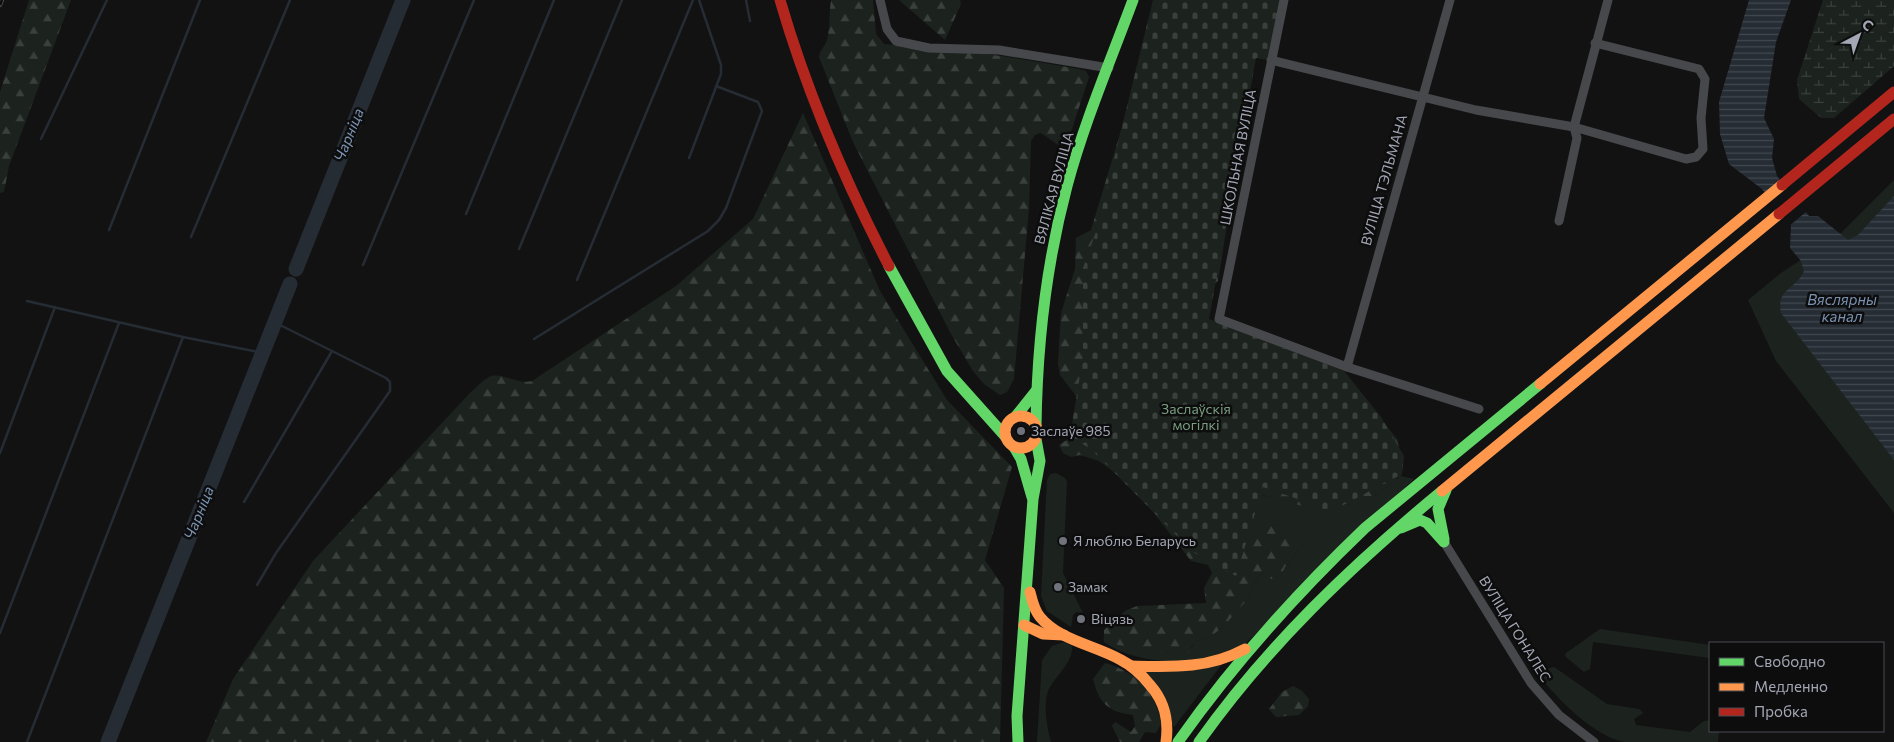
<svg xmlns="http://www.w3.org/2000/svg" width="1894" height="742" font-family="Commissioner,sans-serif">
<style>
.grass{fill:#1c231e}
.forest{fill:url(#forest-firs)}
.wetland{fill:url(#wetland-marsh)}
.cemetery{fill:url(#cemetery-stones)}
.water{fill:url(#water-rules)}
.pier{fill:#121213}
.lines{fill:none;stroke-linecap:round;stroke-linejoin:round}
.stream{stroke:#262c34;stroke-width:2.5}
.river{stroke:#262c34;stroke-width:15}
.street{stroke:#47484b;stroke-width:9}
.fast{stroke:#63d668;stroke-width:11}
.slow{stroke:#ff974d;stroke-width:11}
.jam{stroke:#b3261e;stroke-width:11}
.rail-casing{stroke:#48494c;stroke-width:4.5}
.rail{stroke:#0d0d0e;stroke-width:2.5;stroke-dasharray:8;stroke-linecap:butt}
.poi-dot{fill:#70737c;stroke:#0d0d0e;stroke-width:2}
.labels{text-anchor:middle;stroke-width:5;stroke-linejoin:round;paint-order:stroke}
.street-label{font-size:14px;fill:#a3a7b4;stroke:#0d0d0e}
.park-label{font-size:14px;fill:#7a9f80;stroke:#0d0d0e}
.poi-label{font-size:14px;fill:#a3a7b4;stroke:#0d0d0e;text-anchor:start}
.water-label{font-size:15px;font-style:italic;fill:#7a92b0;stroke:#0d0d0e}
</style>
<defs>
<pattern id="forest-firs" width="22" height="20" patternUnits="userSpaceOnUse" patternTransform="scale(1.25)"><rect width="22" height="20" fill="#1c231e"/><path d="M5 1l3.5 6h-7zM16 11l3.5 6h-7z" fill="#3a403c"/></pattern>
<pattern id="wetland-marsh" width="20" height="14" patternUnits="userSpaceOnUse" patternTransform="scale(1.25)"><rect width="20" height="14" fill="#1c231e"/><path d="M1 5h8M5 5V1M11 12h8M15 12V8" fill="none" stroke="#3a403c"/></pattern>
<pattern id="cemetery-stones" width="16" height="16" patternUnits="userSpaceOnUse" patternTransform="scale(1.25)"><rect width="16" height="16" fill="#1c231e"/><path d="M2 7V4a2 2 0 0 1 4 0v3zM10 15v-3a2 2 0 0 1 4 0v3z" fill="#3a403c"/></pattern>
<pattern id="water-rules" width="6" height="5" patternUnits="userSpaceOnUse" patternTransform="scale(1.25)"><rect width="6" height="5" fill="#262c34"/><path d="M0 2.5h6" fill="none" stroke="#42484f"/></pattern>
</defs>
<rect width="100%" height="100%" fill="#121213"/>
<g class="grass">
<polygon points="1894,180 1894,513 1776,361 1748,300 1781,273 1840,234"/>
<polygon points="1056,473 1065,478 1067,482 1063,573 1083,613 1076,612 1073,615 1071,627 1047,611 1041,596 1047,480 1050,474"/>
<path d="M1401,476L1414,479L1243,646C1209,669 1137,666 1104,642L1103,636L1104,639L1191,649L1195,641L1210,637L1223,627L1248,599L1255,580L1264,572L1281,577L1285,567L1303,544L1280,527L1252,521L1253,493L1332,513L1357,496H1374Z"/>
<polygon points="1600,629 1710,645 1710,658 1593,642 1590,669 1584,672 1565,656 1566,653"/>
<path d="M1064,642L1072,646C1074,662 1054,677 1048,691C1043,705 1047,728 1051,742H1037L1042,660L1052,646Z"/>
<polygon points="1222,664 1174,727 1142,671"/>
<path d="M1554,667L1607,704L1639,709L1643,713L1634,719L1636,725L1690,732L1704,721L1710,720V731H1719L1718,742C1691,742 1651,742 1625,742C1596,738 1556,698 1539,675L1542,670Z"/>
</g>
<g class="forest">
<polygon points="29,0 71,0 9,166 4,192 0,193 0,92"/>
<path d="M831,0H873L876,34L884,44L1002,56L1079,69L1086,71L1089,77L1069,138L1061,146C1053,143 1048,136 1040,133L1035,135L1031,141L1029,208L1014,379L1007,392L1000,395L984,384L973,371L951,334L853,142L819,57C820,49 827,45 828,36C830,24 829,12 831,0Z"/>
<polygon points="899,0 960,0 961,4 945,40"/>
<path d="M1247,86L1254,93L1246,146L1239,163L1206,183L1231,200L1218,281L1210,287L1132,291L1342,372L1398,440L1401,476L1374,496H1357L1332,514L1254,493L1252,521C1271,525 1292,526 1303,544L1285,567L1281,577L1271,579L1264,572L1255,580L1248,599L1223,627L1210,637L1195,641L1188,653H1168L1112,644L1104,639V630L1125,611L1137,606L1206,603L1204,588L1212,573L1208,565L1191,561L1134,487L1099,461L1080,455L1071,457L1063,453L1059,445L1073,436L1080,401L1060,375L1058,364L1061,313L1075,269L1076,238L1091,230L1128,107Z"/>
<path d="M803,113L880,291L947,400L1012,467L985,560L1004,588L1000,742H206L233,679L313,561L470,393C476,388 482,381 489,377C500,371 517,385 532,381L676,286L753,219Z"/>
<path d="M1105,663C1137,672 1153,691 1162,722L1156,733L1145,732L1139,742H1120L1112,726L1115,722L1131,732L1135,726L1133,715C1108,712 1099,703 1093,679Z"/>
<polygon points="1293,686 1302,691 1309,699 1308,706 1299,715 1276,717 1269,709 1282,692"/>
</g>
<polygon class="wetland" points="1823,0 1894,0 1894,66 1834,118 1821,118 1799,99 1797,80"/>
<polygon class="cemetery" points="1153,0 1281,0 1269,60 1256,58 1209,319 1344,371 1381,417 1404,456 1402,474 1332,511 1263,487 1236,576 1193,552 1092,450 1070,436 1083,357 1083,268 1097,229"/>
<path class="water" d="M1749,0H1791L1776,42L1764,118L1774,139L1772,158L1777,176L1809,216H1818L1848,240L1858,235L1894,196V460L1781,313C1776,288 1796,290 1804,271L1801,261L1790,248L1791,226L1762,189L1729,164L1720,134L1719,102Z"/>
<polygon class="pier" points="1782,178 1807,211 1788,227 1763,195"/>
<g class="lines">
<g class="stream">
<polyline points="746,0 750,21"/>
<polyline points="41,139 107,0"/>
<polyline points="689,158 721,74 721,65 699,0"/>
<polyline points="466,214 554,0"/>
<polyline points="109,230 200,0"/>
<polyline points="191,237 290,0"/>
<polyline points="519,249 622,0"/>
<polyline points="363,265 474,0"/>
<polyline points="577,280 693,0"/>
<polyline points="27,301 183,337 264,353"/>
<polyline points="534,339 708,231 719,220 726,208 762,111 758,102 716,86"/>
<polyline points="0,453 55,307"/>
<polyline points="244,502 332,351"/>
<polyline points="257,585 276,553 390,391 390,382 386,378 276,323"/>
<polyline points="0,633 119,323"/>
<polyline points="27,742 183,337"/>
</g>
<g class="river">
<polyline points="296,269 403,0"/>
<polyline points="108,742 290,284"/>
</g>
<g class="street">
<polyline points="880,0 887,29 896,41 929,48 999,50 1109,68"/>
<polyline points="1284,0 1219,319 1347,367 1479,409"/>
<polyline points="1271,60 1476,110 1574,127 1686,159 1696,157 1703,149 1701,118 1705,79 1699,69 1595,43"/>
<polyline points="1559,221 1577,138 1574,127 1608,0"/>
<polyline points="1347,367 1450,0"/>
<polyline points="1444,542 1531,683 1559,715 1594,742"/>
</g>
<g class="fast">
<polyline points="889,266 947,371 1005,436"/>
<polyline points="1016,416 1036,391"/>
<path d="M1036,427C1037,346 1046,265 1067,186C1084,123 1110,62 1133,0"/>
<polyline points="1014,447 1021,459 1032,497"/>
<polyline points="1401,528 1420,520 1427,523 1444,542"/>
<polyline points="1444,539 1438,509 1446,490"/>
<polyline points="1018,742 1017,716 1033,499 1040,461 1036,439"/>
<path d="M1178,742C1233,664 1296,594 1365,528L1540,384"/>
<path d="M1199,742C1267,646 1351,566 1442,491"/>
</g>
<g class="slow">
<polyline points="1540,384 1782,185"/>
<circle cx="1021" cy="432" r="16"/>
<polyline points="1442,491 1779,214"/>
<path d="M1030,592C1032,600 1034,610 1040,617C1060,641 1095,645 1121,660C1133,666 1142,675 1150,685C1165,702 1169,720 1166,742"/>
<polyline points="1024,625 1043,634 1064,635"/>
<path d="M1131,666C1172,667 1208,669 1245,649"/>
</g>
<g class="jam">
<path d="M780,0C807,93 845,181 889,266"/>
<polyline points="1782,185 1894,92"/>
<polyline points="1779,214 1894,119"/>
</g>
<g class="rail-casing">
<polyline id="rail" points="0,5 2,0"/>
</g>
<use href="#rail" class="rail"/>
</g>
<g class="poi-dot">
<circle cx="1021" cy="431" r="5"/>
<circle cx="1063" cy="541" r="5"/>
<circle cx="1058" cy="587" r="5"/>
<circle cx="1081" cy="619" r="5"/>
</g>
<g class="labels">
<g class="street-label">
<text transform="translate(1238 157) rotate(-79)" y="5">ШКОЛЬНАЯ ВУЛІЦА</text>
<text transform="translate(1384 180) rotate(-74)" y="5">ВУЛІЦА ТЭЛЬМАНА</text>
<text transform="translate(1054 188) rotate(-75)" y="5">ВЯЛІКАЯ ВУЛІЦА</text>
<text transform="translate(1515 629) rotate(58)" y="5">ВУЛІЦА ГОНАЛЕС</text>
</g>
<g class="park-label">
<text x="1196" y="414">Заслаўскія<tspan x="1196" dy="16">могілкі</tspan></text>
</g>
<g class="poi-label">
<text x="1031" y="436">Заслаўе 985</text>
<text x="1073" y="546">Я люблю Беларусь</text>
<text x="1068" y="592">Замак</text>
<text x="1091" y="624">Віцязь</text>
</g>
<g class="water-label">
<text transform="translate(349 135) rotate(-68)" y="5">Чарніца</text>
<text x="1842" y="305">Вяслярны<tspan x="1842" dy="17">канал</tspan></text>
<text transform="translate(199 513) rotate(-68)" y="5">Чарніца</text>
</g>
</g>
<rect x="1709" y="642" width="175" height="90" fill="#0d0d0e" stroke="#494b50"/>
<rect x="1719" y="658" width="25" height="8" fill="#63d668" stroke="#494b50"/>
<text x="1754" y="667" font-size="15" fill="#a3a7b4">Свободно</text>
<rect x="1719" y="683" width="25" height="8" fill="#ff974d" stroke="#494b50"/>
<text x="1754" y="692" font-size="15" fill="#a3a7b4">Медленно</text>
<rect x="1719" y="708" width="25" height="8" fill="#b3261e" stroke="#494b50"/>
<text x="1754" y="717" font-size="15" fill="#a3a7b4">Пробка</text>
<g transform="translate(1859 35) rotate(41)" stroke="#0d0d0e" stroke-width="4" paint-order="stroke">
<path d="M0-4L9 19L0 12L-9 19Z" fill="#a3a7b4"/>
<text y="-8" font-size="14" font-weight="bold" text-anchor="middle" fill="#a3a7b4">С</text>
</g>
</svg>
